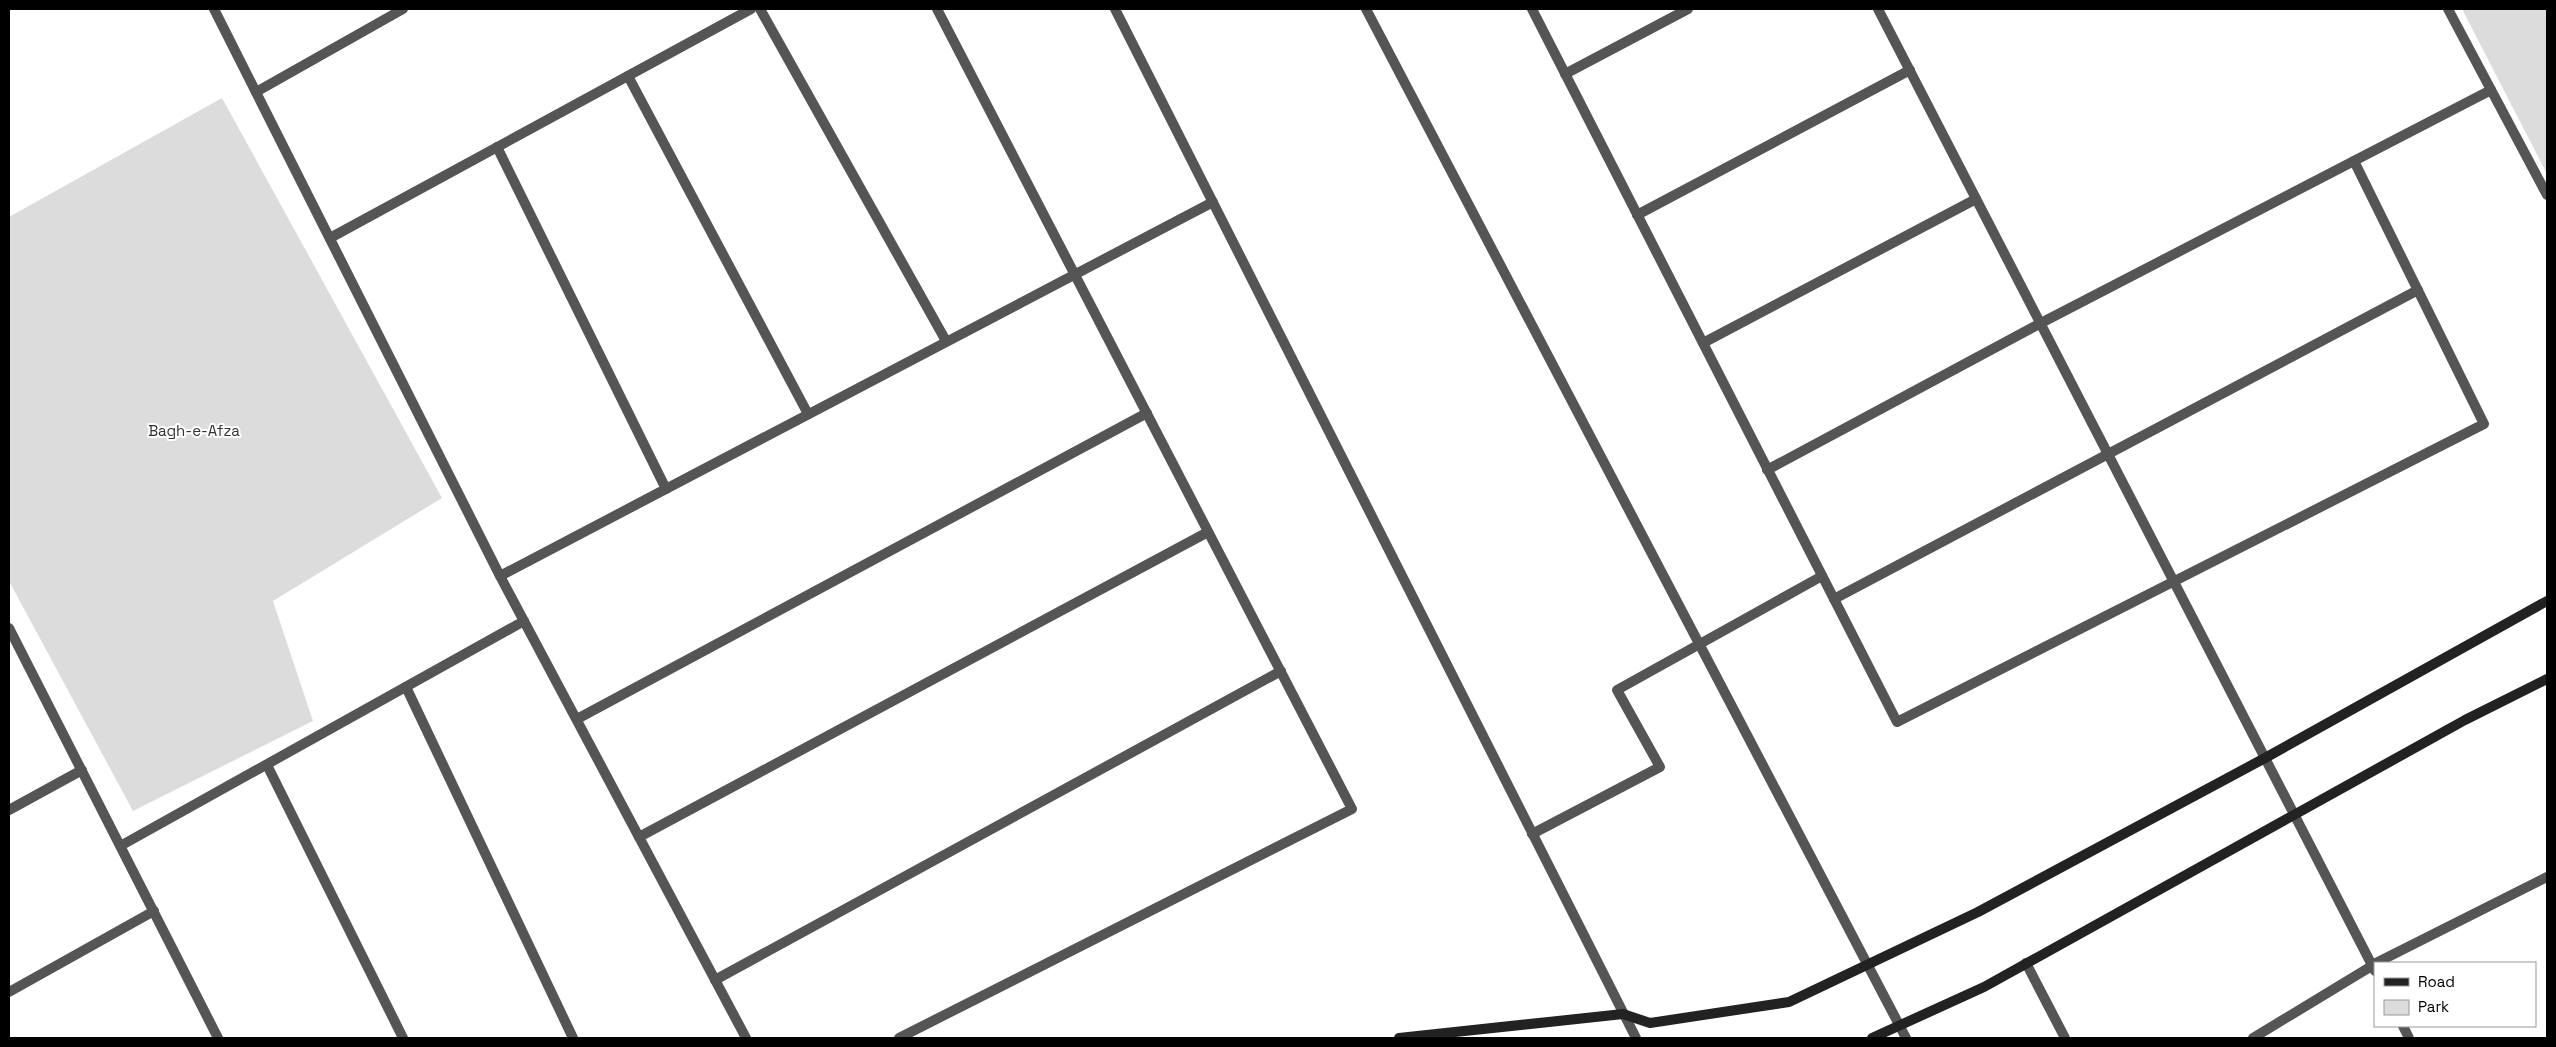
<svg xmlns="http://www.w3.org/2000/svg" width="2556" height="1047" font-family="'Space Grotesk',sans-serif">
<style>
.green{fill:#dcdcdc}
.lines{fill:none;stroke-linecap:round;stroke-linejoin:round}
.minor{stroke:#555;stroke-width:10}
.tertiary{stroke:#555;stroke-width:10}
.secondary{stroke:#222;stroke-width:10}
.labels{text-anchor:middle;stroke-width:4;stroke-linejoin:round;paint-order:stroke}
.park-label{font-size:15px;fill:#333;stroke:#fff}
</style>
<rect width="100%" height="100%" fill="#fff"/>
<g class="green">
<polygon points="2462,9 2547,9 2547,174"/>
<polygon points="222,98 442,498 273,601 313,721 133,811 9,581 9,217"/>
</g>
<g class="lines">
<g class="minor">
<polyline points="214,9 500,576 746,1038"/>
<polyline points="760,9 946,341"/>
<polyline points="1366,9 1906,1038"/>
<polyline points="1532,9 1897,722 2484,424 2354,161"/>
<polyline points="1878,9 2375,971"/>
<polyline points="2448,9 2547,195"/>
<polyline points="1565,74 1688,9"/>
<polyline points="628,76 808,414"/>
<polyline points="256,92 403,9"/>
<polyline points="497,147 666,489"/>
<polyline points="1637,215 1910,70"/>
<polyline points="330,238 751,9"/>
<polyline points="1703,343 1976,199"/>
<polyline points="1767,470 2041,323 2491,90"/>
<polyline points="500,576 1213,202"/>
<polyline points="1834,599 2418,290"/>
<polyline points="9,628 218,1038"/>
<polyline points="406,687 573,1038"/>
<polyline points="577,719 1147,413"/>
<polyline points="267,765 403,1038"/>
<polyline points="9,810 82,770"/>
<polyline points="1532,834 1660,767 1617,690 1822,576"/>
<polyline points="639,837 1208,532"/>
<polyline points="122,845 524,621"/>
<polyline points="2026,963 2065,1038"/>
<polyline points="2376,963 2547,877"/>
<polyline points="715,980 1281,671"/>
<polyline points="9,992 154,911"/>
<polyline points="2403,1026 2409,1038"/>
<polyline points="899,1038 1352,809 937,9"/>
<polyline points="2253,1038 2375,964"/>
</g>
<polyline class="tertiary" points="1115,9 1636,1038"/>
<g class="secondary">
<polyline points="1399,1038 1623,1014 1650,1023 1789,1002 1978,912 2265,758 2547,601"/>
<polyline points="1872,1038 1984,987 2465,720 2547,679"/>
</g>
</g>
<g class="labels">
<g class="park-label">
<text x="194" y="436">Bagh-e-Afza</text>
</g>
</g>
<rect width="2556" height="1047" fill="none" stroke="#000000" stroke-width="20"/>
<rect x="2374" y="962" width="162" height="65" fill="#ffffff" stroke="#999999"/>
<rect x="2384" y="978" width="25" height="8" fill="#222222" stroke="#999999"/>
<text x="2418" y="987" font-size="15" fill="#000000">Road</text>
<rect x="2384" y="1000" width="25" height="15" fill="#dcdcdc" stroke="#999999"/>
<text x="2418" y="1012" font-size="15" fill="#000000">Park</text>
</svg>
